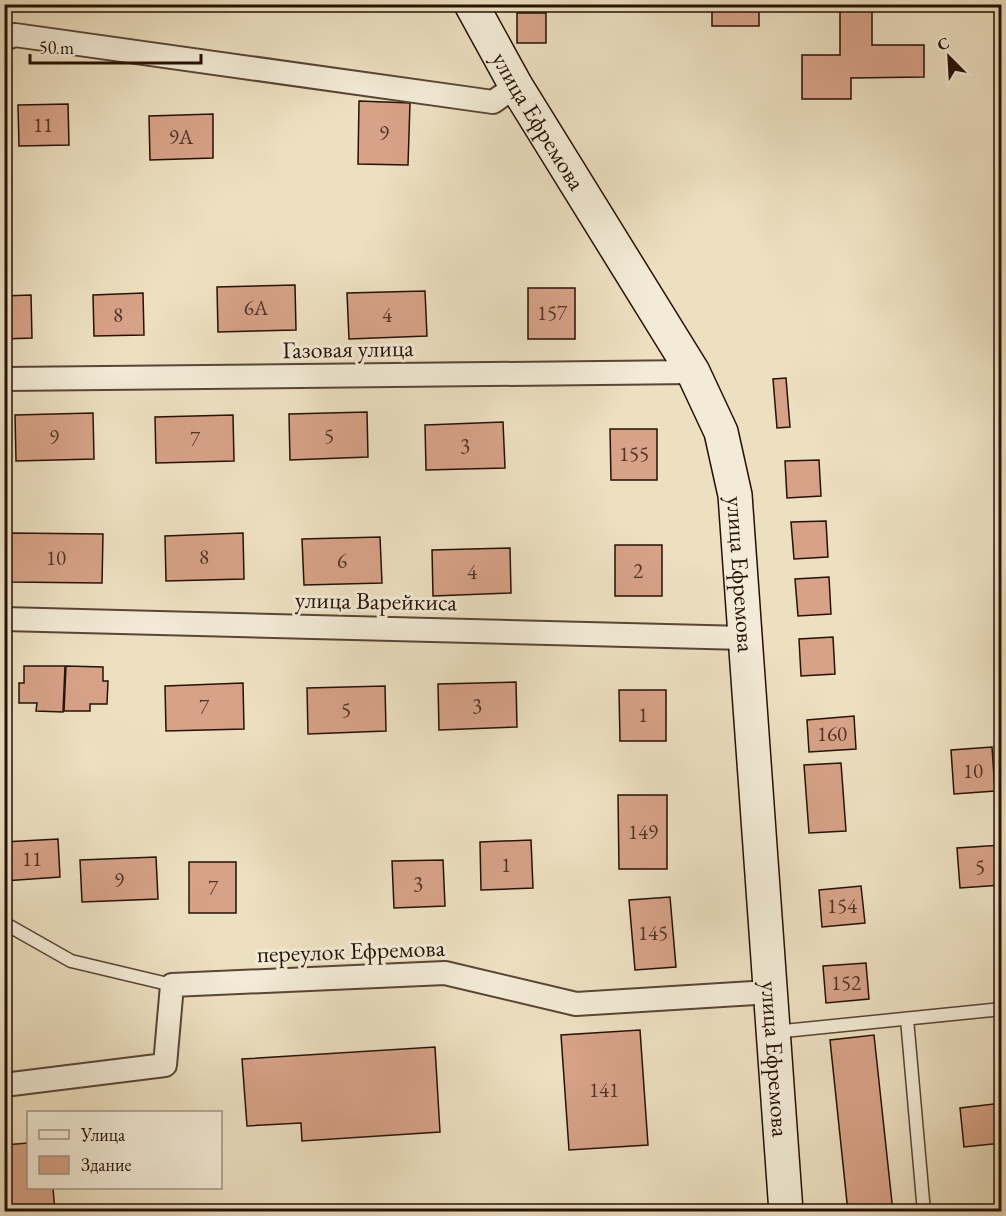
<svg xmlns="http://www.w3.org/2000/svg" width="1006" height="1216" font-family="'EB Garamond',serif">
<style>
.building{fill:#d7a288;stroke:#261105;stroke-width:1.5}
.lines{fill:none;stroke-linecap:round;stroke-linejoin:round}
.lane-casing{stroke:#584534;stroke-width:15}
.street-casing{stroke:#584534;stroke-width:26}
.secondary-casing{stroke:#261105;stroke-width:36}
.lane{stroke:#f3ebd7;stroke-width:12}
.street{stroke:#f3ebd7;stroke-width:22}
.secondary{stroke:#f3ebd7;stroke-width:33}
.labels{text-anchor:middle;stroke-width:6;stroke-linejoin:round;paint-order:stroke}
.number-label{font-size:21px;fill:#523526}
.street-label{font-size:24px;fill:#261105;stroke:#f3ebd7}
</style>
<rect width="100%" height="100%" fill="#ede0c1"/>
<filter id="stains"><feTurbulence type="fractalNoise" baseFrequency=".00333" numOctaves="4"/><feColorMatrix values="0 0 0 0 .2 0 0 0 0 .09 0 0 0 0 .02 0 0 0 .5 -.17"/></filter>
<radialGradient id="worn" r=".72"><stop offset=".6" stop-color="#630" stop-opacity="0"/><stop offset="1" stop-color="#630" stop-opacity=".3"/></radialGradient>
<g class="building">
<rect x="712" y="4" width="47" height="22"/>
<polygon points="840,4 872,4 872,45 924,45 924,77 851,78 851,99 802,99 802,55 840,55"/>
<rect x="517" y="13" width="29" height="30"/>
<polygon points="359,101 410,103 408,165 358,164"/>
<polygon points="68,104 69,145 19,146 18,105"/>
<polygon points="213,114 213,158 150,160 149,116"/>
<polygon points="295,285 296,330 218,332 217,287"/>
<rect x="528" y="288" width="47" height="51"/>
<polygon points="425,291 427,336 349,339 347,293"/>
<polygon points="143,293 144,335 94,336 93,295"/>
<polygon points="31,295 32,338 4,339 4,296"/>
<polygon points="786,378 790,427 777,428 773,379"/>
<polygon points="367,412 368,457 290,460 289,414"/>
<polygon points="93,413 94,459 16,461 15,415"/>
<polygon points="233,415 234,461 156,463 155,417"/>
<polygon points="503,422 505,468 426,470 425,425"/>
<polygon points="610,429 657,429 657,480 611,480"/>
<polygon points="819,460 821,496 787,498 785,461"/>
<polygon points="826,521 828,557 794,559 791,522"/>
<polygon points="10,533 103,534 102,583 10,582"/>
<polygon points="243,533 244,579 166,581 165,536"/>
<polygon points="380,537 382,583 304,585 302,539"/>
<rect x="615" y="545" width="47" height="51"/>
<polygon points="510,548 511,593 433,596 432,550"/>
<polygon points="829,577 831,614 798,616 795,579"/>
<polygon points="833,637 835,674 801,676 799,639"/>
<polygon points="24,666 65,666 63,712 36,711 37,703 19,703 19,683 24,683"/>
<polygon points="66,666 103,667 103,681 108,681 107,704 90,704 90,711 64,711"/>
<polygon points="516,682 517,727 439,730 438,684"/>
<polygon points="243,683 244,729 166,731 165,686"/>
<polygon points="385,686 386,731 308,734 307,688"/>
<polygon points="619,690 666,690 666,741 620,741"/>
<polygon points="854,716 856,749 809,752 807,720"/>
<polygon points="992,747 995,791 954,794 951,750"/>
<polygon points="841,763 846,831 809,833 804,765"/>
<polygon points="618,795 667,795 667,869 619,869"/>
<polygon points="58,839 60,877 4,881 4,842"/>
<polygon points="531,840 533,888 481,890 480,842"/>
<polygon points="1002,845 1002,885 960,888 957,848"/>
<polygon points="156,857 158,899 82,902 80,860"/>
<polygon points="443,860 445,906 394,908 392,861"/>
<rect x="189" y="862" width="47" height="51"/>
<polygon points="861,886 865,923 822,927 819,890"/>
<polygon points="670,897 676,967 635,970 629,900"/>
<polygon points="866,963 869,999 826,1003 823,966"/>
<polygon points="640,1030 648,1145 569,1150 561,1035"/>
<polygon points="874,1035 893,1212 848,1212 830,1040"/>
<polygon points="435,1047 440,1132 302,1141 301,1123 247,1126 242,1059"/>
<polygon points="1002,1103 1002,1143 964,1147 960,1108"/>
<polygon points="28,1143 28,1188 53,1188 55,1212 4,1212 4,1145"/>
</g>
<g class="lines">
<g class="lane-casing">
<g id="lane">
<polyline points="4,923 71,961 172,985"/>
<polyline points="907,1019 924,1212"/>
<polyline points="774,1032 1002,1009"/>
</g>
</g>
<g class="street-casing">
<g id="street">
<polyline points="4,39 15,35 493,102 516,86"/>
<polyline points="4,379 693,372"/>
<polyline points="4,619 745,638"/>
<polyline points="4,1085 165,1065 172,985 445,973 576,1004 770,992"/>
</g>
</g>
<g class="secondary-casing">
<g id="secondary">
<path id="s1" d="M471,4L516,86L693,372L721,432L735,495L786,1212"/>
</g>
</g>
<use href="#lane" class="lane"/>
<use href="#street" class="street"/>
<use href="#secondary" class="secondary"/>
</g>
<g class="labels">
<g class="number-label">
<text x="43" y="132">11</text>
<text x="384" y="140">9</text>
<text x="181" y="144">9А</text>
<text x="256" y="315">6А</text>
<text x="552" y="320">157</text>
<text x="118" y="322">8</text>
<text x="387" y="322">4</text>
<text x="329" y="443">5</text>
<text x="54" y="444">9</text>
<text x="195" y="446">7</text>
<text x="465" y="453">3</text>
<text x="634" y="461">155</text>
<text x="204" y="564">8</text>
<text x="56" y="565">10</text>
<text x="342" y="568">6</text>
<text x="638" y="578">2</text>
<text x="472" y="579">4</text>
<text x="477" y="713">3</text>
<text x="204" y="714">7</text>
<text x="346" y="717">5</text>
<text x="643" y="722">1</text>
<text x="832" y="741">160</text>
<text x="973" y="778">10</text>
<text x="643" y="839">149</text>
<text x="32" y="866">11</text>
<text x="506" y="872">1</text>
<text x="980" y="874">5</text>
<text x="119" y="887">9</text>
<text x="418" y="891">3</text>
<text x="213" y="895">7</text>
<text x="842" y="913">154</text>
<text x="653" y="940">145</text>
<text x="846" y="990">152</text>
<text x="604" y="1097">141</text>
</g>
<g class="street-label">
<text dy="8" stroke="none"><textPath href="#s1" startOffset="135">улица Ефремова</textPath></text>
<text transform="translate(348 349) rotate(-1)" y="8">Газовая улица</text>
<text dy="8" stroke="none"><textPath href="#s1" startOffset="640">улица Ефремова</textPath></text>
<text transform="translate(376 601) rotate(1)" y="8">улица Варейкиса</text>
<text transform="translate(351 951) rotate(-2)" y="8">переулок Ефремова</text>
<text dy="8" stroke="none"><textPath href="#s1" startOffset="1126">улица Ефремова</textPath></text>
</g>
</g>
<rect width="1006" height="1216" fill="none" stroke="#ede0c1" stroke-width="24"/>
<rect x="6" y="6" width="994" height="1204" fill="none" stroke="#261105" stroke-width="3"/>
<rect x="12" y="12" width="982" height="1192" fill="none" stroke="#261105" stroke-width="1.5"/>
<rect x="27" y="1111" width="195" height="78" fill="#f3ebd7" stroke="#a19483" stroke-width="1.5"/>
<rect x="39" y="1130" width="30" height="9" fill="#f3ebd7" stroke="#a19483" stroke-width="1.5"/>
<text x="81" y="1141" font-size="18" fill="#261105">Улица</text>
<rect x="39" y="1156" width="30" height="18" fill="#d7a288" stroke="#a19483" stroke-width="1.5"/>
<text x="81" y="1171" font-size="18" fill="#261105">Здание</text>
<g transform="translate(949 57) rotate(336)" stroke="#f3ebd7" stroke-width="4.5" paint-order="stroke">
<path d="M0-4.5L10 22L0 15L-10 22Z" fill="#261105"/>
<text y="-9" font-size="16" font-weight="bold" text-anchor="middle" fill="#261105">С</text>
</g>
<path d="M30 54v9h171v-9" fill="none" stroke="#261105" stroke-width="3"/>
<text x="39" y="54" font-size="18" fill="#261105" stroke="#f3ebd7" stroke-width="4.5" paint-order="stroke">50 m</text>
<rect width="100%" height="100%" filter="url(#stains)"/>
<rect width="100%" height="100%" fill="url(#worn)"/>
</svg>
